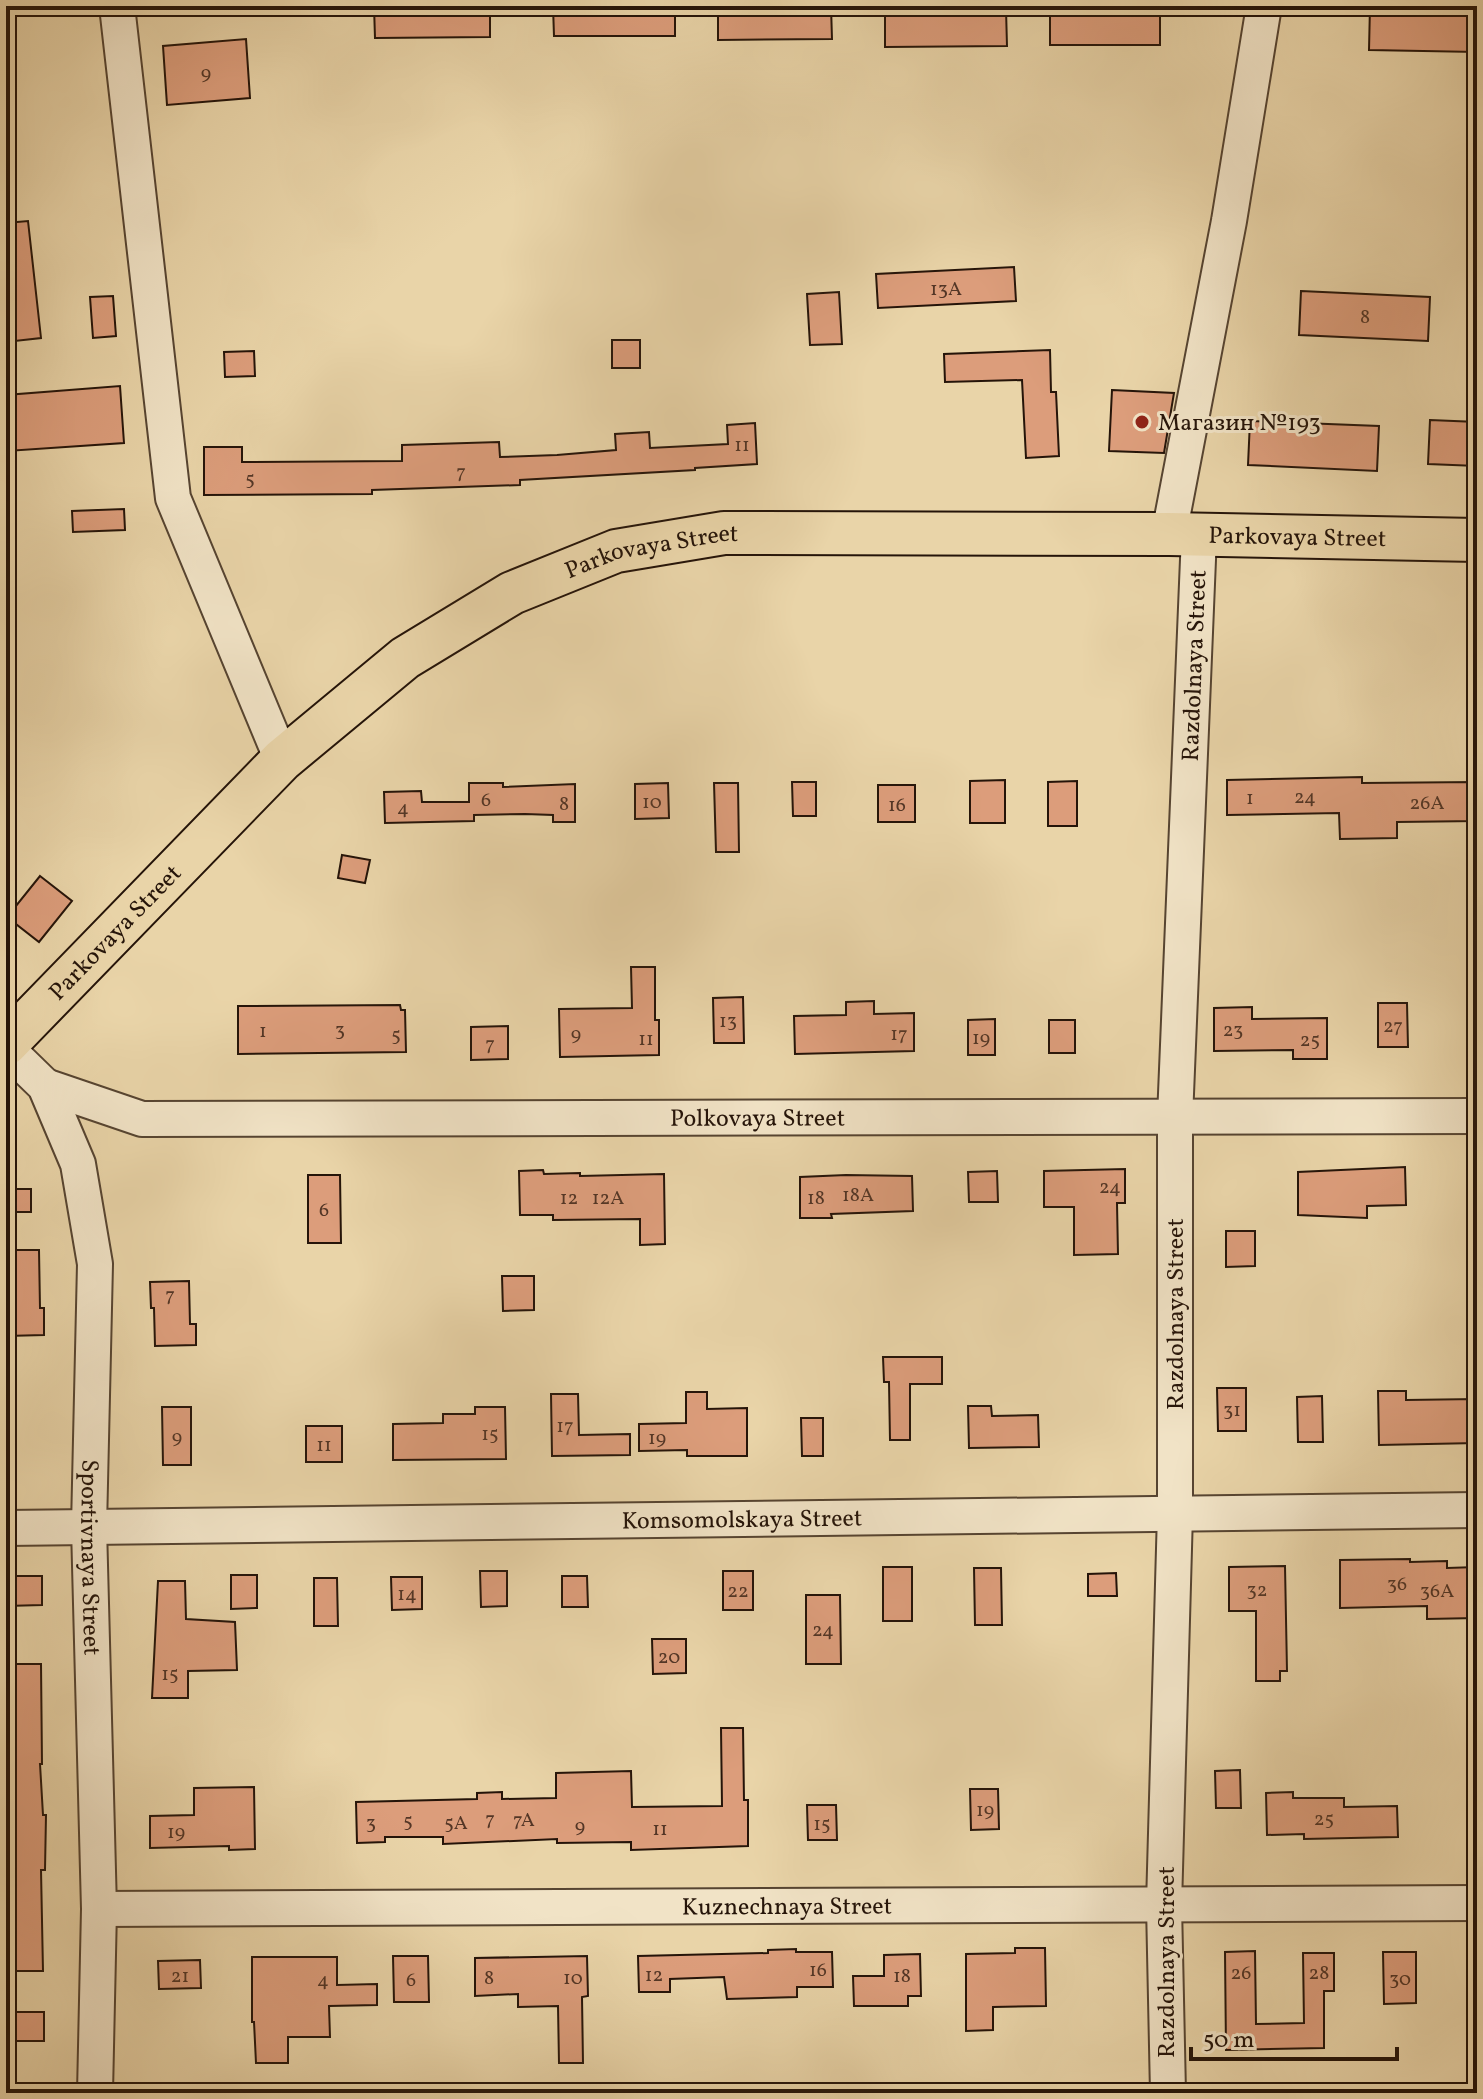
<svg xmlns="http://www.w3.org/2000/svg" width="1483" height="2099" font-family="Vollkorn,serif">
<style>
.building{fill:#dc9d7b;stroke:#251409;stroke-width:2}
.lines{fill:none;stroke-linecap:round;stroke-linejoin:round}
.minor-casing{stroke:#564431;stroke-width:38}
.major-casing{stroke:#251409;stroke-width:46}
.minor{stroke:#f1e3c6;stroke-width:34}
.major{stroke:#e9d4a8;stroke-width:42}
.poi-dot{fill:#8f2418;stroke:#f1e3c6;stroke-width:3}
.labels{text-anchor:middle;stroke-width:6;stroke-linejoin:round;paint-order:stroke}
.number-label{font-size:20px;fill:#533626}
.poi-label{font-size:24px;fill:#251409;stroke:#f1e3c6;text-anchor:start}
.street-label{font-size:24px;fill:#251409;stroke:#f1e3c6}
</style>
<rect width="100%" height="100%" fill="#e9d4a8"/>
<filter id="stains"><feTurbulence type="fractalNoise" baseFrequency=".0025" numOctaves="4"/><feColorMatrix values="0 0 0 0 .2 0 0 0 0 .09 0 0 0 0 .02 0 0 0 .5 -.17"/></filter>
<radialGradient id="worn" r=".72"><stop offset=".6" stop-color="#630" stop-opacity="0"/><stop offset="1" stop-color="#630" stop-opacity=".3"/></radialGradient>
<g class="building">
<polygon points="374,6 490,6 490,37 375,38"/>
<polygon points="553,6 675,6 675,36 554,36"/>
<polygon points="718,6 831,6 832,39 718,40"/>
<rect x="1050" y="6" width="110" height="39"/>
<polygon points="1370,6 1477,6 1477,52 1369,50"/>
<polygon points="1006,9 1007,46 885,47 885,10"/>
<polygon points="246,39 250,98 167,105 163,46"/>
<polygon points="28,221 41,338 6,342 6,223"/>
<polygon points="1014,267 1016,301 878,308 876,274"/>
<polygon points="1301,291 1430,297 1428,341 1299,335"/>
<polygon points="839,292 842,344 810,345 807,294"/>
<polygon points="113,296 116,336 93,338 90,297"/>
<rect x="612" y="340" width="28" height="28"/>
<polygon points="1050,350 1051,392 1056,392 1059,456 1026,458 1022,380 945,382 944,354"/>
<polygon points="254,351 255,376 225,377 224,352"/>
<polygon points="120,386 124,443 7,451 6,395"/>
<polygon points="1112,390 1174,393 1164,453 1109,451"/>
<polygon points="1430,420 1477,422 1477,466 1428,464"/>
<polygon points="1250,421 1379,426 1377,471 1248,465"/>
<polygon points="755,423 757,464 695,468 695,470 520,480 520,485 372,490 372,494 204,495 204,447 242,447 242,462 402,461 402,445 499,442 500,457 557,455 616,450 615,434 649,432 650,448 728,444 727,425"/>
<polygon points="124,509 125,530 73,532 72,511"/>
<polygon points="1362,777 1362,783 1477,782 1477,821 1397,822 1397,838 1340,839 1339,813 1227,815 1227,780"/>
<polygon points="1005,780 1005,823 970,823 970,781"/>
<polygon points="1077,781 1077,826 1048,826 1048,782"/>
<polygon points="792,782 816,782 816,816 793,816"/>
<polygon points="469,783 503,783 503,787 575,784 575,822 553,822 553,815 525,814 474,815 474,821 385,823 384,792 421,791 422,802 469,802"/>
<polygon points="668,783 669,818 635,819 635,784"/>
<polygon points="714,783 738,783 739,852 716,852"/>
<rect x="878" y="785" width="37" height="37"/>
<polygon points="342,855 370,860 365,883 338,878"/>
<polygon points="40,876 72,901 39,942 7,917"/>
<polygon points="631,967 655,967 655,1020 659,1020 659,1055 560,1057 559,1009 632,1008"/>
<polygon points="743,997 744,1043 714,1043 713,998"/>
<polygon points="874,1001 874,1014 914,1013 914,1051 795,1054 794,1016 846,1015 846,1002"/>
<polygon points="1378,1003 1407,1003 1408,1047 1378,1047"/>
<polygon points="400,1005 401,1010 405,1010 406,1052 238,1054 238,1006"/>
<polygon points="1252,1007 1252,1019 1327,1018 1327,1059 1293,1059 1293,1050 1214,1051 1214,1008"/>
<polygon points="995,1019 995,1055 968,1055 968,1020"/>
<rect x="1049" y="1020" width="26" height="33"/>
<polygon points="508,1026 508,1059 471,1060 471,1027"/>
<polygon points="1405,1167 1406,1205 1367,1206 1367,1218 1298,1215 1298,1172"/>
<polygon points="1125,1169 1125,1203 1117,1203 1118,1254 1074,1255 1074,1207 1044,1207 1044,1171"/>
<polygon points="543,1170 544,1174 580,1173 580,1176 664,1174 665,1244 640,1245 640,1219 553,1220 553,1215 520,1215 519,1171"/>
<polygon points="997,1171 998,1202 969,1202 968,1172"/>
<polygon points="308,1175 340,1175 341,1243 308,1243"/>
<polygon points="846,1175 912,1176 913,1211 831,1214 832,1218 800,1218 800,1177"/>
<rect x="6" y="1189" width="25" height="23"/>
<polygon points="1226,1231 1255,1231 1255,1266 1226,1267"/>
<polygon points="13,1250 39,1250 40,1308 44,1308 44,1335 6,1336 6,1309 13,1309"/>
<polygon points="502,1276 534,1276 534,1310 503,1311"/>
<polygon points="189,1281 190,1324 196,1324 196,1345 155,1346 154,1308 151,1308 150,1282"/>
<polygon points="883,1357 942,1357 942,1384 910,1384 910,1440 890,1440 889,1382 884,1382"/>
<polygon points="1217,1388 1246,1388 1246,1431 1218,1431"/>
<polygon points="1378,1391 1406,1391 1406,1400 1477,1399 1477,1443 1379,1445"/>
<polygon points="686,1392 707,1392 707,1409 747,1408 747,1456 687,1456 687,1450 639,1451 639,1424 686,1423"/>
<polygon points="551,1394 578,1394 579,1435 630,1434 630,1455 552,1456"/>
<polygon points="1322,1396 1323,1442 1298,1442 1297,1397"/>
<polygon points="968,1406 991,1406 992,1416 1038,1415 1039,1447 969,1448"/>
<polygon points="162,1407 191,1407 191,1465 163,1465"/>
<polygon points="475,1407 505,1407 506,1459 393,1460 393,1424 443,1423 443,1414 475,1414"/>
<polygon points="801,1418 823,1418 823,1456 802,1456"/>
<rect x="306" y="1426" width="36" height="36"/>
<polygon points="1410,1559 1410,1562 1447,1561 1447,1568 1477,1567 1477,1618 1427,1619 1427,1606 1340,1608 1340,1560"/>
<polygon points="1285,1566 1287,1671 1280,1671 1280,1681 1256,1681 1256,1611 1229,1611 1229,1567"/>
<rect x="883" y="1567" width="29" height="54"/>
<polygon points="974,1568 1001,1568 1002,1625 975,1625"/>
<polygon points="480,1571 507,1571 507,1606 481,1607"/>
<rect x="723" y="1571" width="30" height="39"/>
<polygon points="1116,1573 1117,1596 1088,1596 1088,1574"/>
<polygon points="231,1575 257,1575 257,1608 231,1609"/>
<polygon points="6,1576 42,1576 42,1605 6,1606"/>
<polygon points="562,1576 587,1576 588,1607 562,1607"/>
<polygon points="391,1577 422,1577 422,1609 392,1610"/>
<polygon points="314,1578 337,1578 338,1626 314,1626"/>
<polygon points="158,1581 185,1581 186,1619 235,1622 237,1670 188,1671 188,1698 152,1698"/>
<polygon points="806,1595 840,1595 841,1664 806,1664"/>
<polygon points="652,1639 686,1639 686,1673 653,1674"/>
<polygon points="6,1664 41,1664 42,1764 40,1764 43,1815 46,1815 45,1870 41,1870 43,1971 6,1971 6,1815 15,1815 14,1764 10,1764 10,1704 6,1704"/>
<polygon points="721,1728 743,1728 744,1800 748,1800 748,1846 631,1850 631,1842 557,1843 557,1839 443,1844 443,1837 385,1837 385,1842 357,1843 356,1802 477,1799 477,1793 502,1792 502,1799 556,1798 556,1773 631,1771 632,1807 722,1806"/>
<polygon points="1240,1770 1241,1808 1216,1808 1215,1771"/>
<polygon points="254,1787 255,1849 229,1850 229,1846 150,1848 150,1816 194,1815 194,1788"/>
<polygon points="970,1789 998,1789 999,1829 971,1830"/>
<polygon points="1293,1792 1293,1798 1344,1798 1344,1807 1397,1806 1398,1837 1304,1839 1304,1834 1267,1835 1266,1793"/>
<polygon points="807,1805 836,1805 837,1840 808,1840"/>
<polygon points="1015,1948 1045,1948 1046,2006 993,2007 993,2030 966,2031 966,1954 1015,1953"/>
<polygon points="796,1949 796,1952 832,1952 833,1987 797,1987 797,1997 727,1999 724,1977 670,1979 670,1992 639,1992 638,1956 768,1953 768,1950"/>
<polygon points="1255,1951 1256,2024 1304,2023 1303,1953 1334,1953 1334,1991 1324,1991 1324,2048 1226,2050 1225,1952"/>
<polygon points="1383,1952 1416,1952 1416,2003 1384,2004"/>
<polygon points="920,1954 921,1996 908,1996 908,2006 854,2006 853,1976 884,1976 884,1955"/>
<polygon points="393,1956 428,1956 429,2002 394,2002"/>
<polygon points="587,1956 588,1996 582,1997 583,2063 559,2063 558,2006 518,2007 518,1994 475,1996 475,1958"/>
<polygon points="252,1957 337,1957 337,1985 377,1984 377,2005 329,2006 330,2037 288,2037 288,2063 256,2063 254,2022 252,2022"/>
<polygon points="200,1960 201,1988 159,1989 158,1961"/>
<rect x="6" y="2012" width="38" height="29"/>
</g>
<g class="lines">
<g class="minor-casing">
<g id="minor">
<polyline points="117,6 173,498 282,760"/>
<polyline points="1169,534 1229,221 1264,6"/>
<path id="s1" d="M6,1048L45,1086L78,1164L95,1264L89,1527L99,1909L95,2093"/>
<path id="s2" d="M45,1086L142,1119L1477,1116"/>
<path id="s3" d="M6,1528L1477,1510"/>
<path id="s4" d="M99,1909L1477,1903"/>
<path id="s5" d="M1168,2093L1164,1905L1175,1513V1118L1199,535"/>
</g>
</g>
<g class="major-casing">
<g id="major">
<path id="s6" d="M6,1044L282,760L405,658L512,593L616,551L724,533L1169,534L1477,540"/>
</g>
</g>
<use href="#minor" class="minor"/>
<use href="#major" class="major"/>
</g>
<circle class="poi-dot" cx="1142" cy="422" r="8"/>
<g class="labels">
<g class="number-label">
<text x="206" y="79">9</text>
<text x="946" y="295">13А</text>
<text x="1365" y="323">8</text>
<text x="742" y="451">11</text>
<text x="461" y="478">7</text>
<text x="250" y="485">5</text>
<text x="1305" y="803">24</text>
<text x="1250" y="804">1</text>
<text x="486" y="806">6</text>
<text x="652" y="808">10</text>
<text x="1427" y="809">26А</text>
<text x="564" y="810">8</text>
<text x="897" y="811">16</text>
<text x="403" y="814">4</text>
<text x="728" y="1027">13</text>
<text x="1393" y="1032">27</text>
<text x="340" y="1036">3</text>
<text x="1233" y="1036">23</text>
<text x="263" y="1037">1</text>
<text x="576" y="1040">9</text>
<text x="899" y="1040">17</text>
<text x="396" y="1041">5</text>
<text x="981" y="1044">19</text>
<text x="646" y="1045">11</text>
<text x="1310" y="1046">25</text>
<text x="490" y="1050">7</text>
<text x="1110" y="1193">24</text>
<text x="858" y="1201">18А</text>
<text x="569" y="1204">12</text>
<text x="608" y="1204">12А</text>
<text x="816" y="1204">18</text>
<text x="324" y="1216">6</text>
<text x="170" y="1301">7</text>
<text x="1232" y="1416">31</text>
<text x="565" y="1432">17</text>
<text x="490" y="1440">15</text>
<text x="177" y="1443">9</text>
<text x="657" y="1444">19</text>
<text x="324" y="1451">11</text>
<text x="1397" y="1590">36</text>
<text x="1257" y="1596">32</text>
<text x="738" y="1597">22</text>
<text x="1437" y="1597">36А</text>
<text x="407" y="1600">14</text>
<text x="823" y="1636">24</text>
<text x="669" y="1663">20</text>
<text x="170" y="1680">15</text>
<text x="985" y="1816">19</text>
<text x="490" y="1825">7</text>
<text x="1324" y="1825">25</text>
<text x="524" y="1826">7А</text>
<text x="408" y="1827">5</text>
<text x="371" y="1829">3</text>
<text x="456" y="1829">5А</text>
<text x="822" y="1830">15</text>
<text x="580" y="1832">9</text>
<text x="660" y="1835">11</text>
<text x="176" y="1838">19</text>
<text x="818" y="1976">16</text>
<text x="1241" y="1979">26</text>
<text x="1319" y="1979">28</text>
<text x="654" y="1981">12</text>
<text x="180" y="1982">21</text>
<text x="902" y="1982">18</text>
<text x="489" y="1984">8</text>
<text x="573" y="1984">10</text>
<text x="1400" y="1985">30</text>
<text x="323" y="1986">4</text>
<text x="411" y="1986">6</text>
</g>
<g class="poi-label">
<text x="1158" y="430">Магазин №193</text>
</g>
<g class="street-label">
<text dy="8" stroke="none"><textPath href="#s6" startOffset="1476">Parkovaya Street</textPath></text>
<text dy="8" stroke="none"><textPath href="#s6" startOffset="828">Parkovaya Street</textPath></text>
<text dy="8" stroke="none"><textPath href="#s5" startOffset="1428">Razdolnaya Street</textPath></text>
<text dy="8" stroke="none"><textPath href="#s6" startOffset="156">Parkovaya Street</textPath></text>
<text dy="8" stroke="none"><textPath href="#s2" startOffset="718">Polkovaya Street</textPath></text>
<text transform="translate(1175 1314) rotate(-90)" y="8">Razdolnaya Street</text>
<text dy="8" stroke="none"><textPath href="#s3" startOffset="736">Komsomolskaya Street</textPath></text>
<text dy="8" stroke="none"><textPath href="#s1" startOffset="534">Sportivnaya Street</textPath></text>
<text dy="8" stroke="none"><textPath href="#s4" startOffset="688">Kuznechnaya Street</textPath></text>
<text transform="translate(1166 1962) rotate(-90)" y="8">Razdolnaya Street</text>
</g>
</g>
<rect width="1483" height="2099" fill="none" stroke="#e9d4a8" stroke-width="32"/>
<rect x="8" y="8" width="1467" height="2083" fill="none" stroke="#251409" stroke-width="4"/>
<rect x="16" y="16" width="1451" height="2067" fill="none" stroke="#251409" stroke-width="2"/>
<path d="M1191 2047v12h206v-12" fill="none" stroke="#251409" stroke-width="4"/>
<text x="1203" y="2047" font-size="24" fill="#251409" stroke="#f1e3c6" stroke-width="6" paint-order="stroke">50 m</text>
<rect width="100%" height="100%" filter="url(#stains)"/>
<rect width="100%" height="100%" fill="url(#worn)"/>
</svg>
